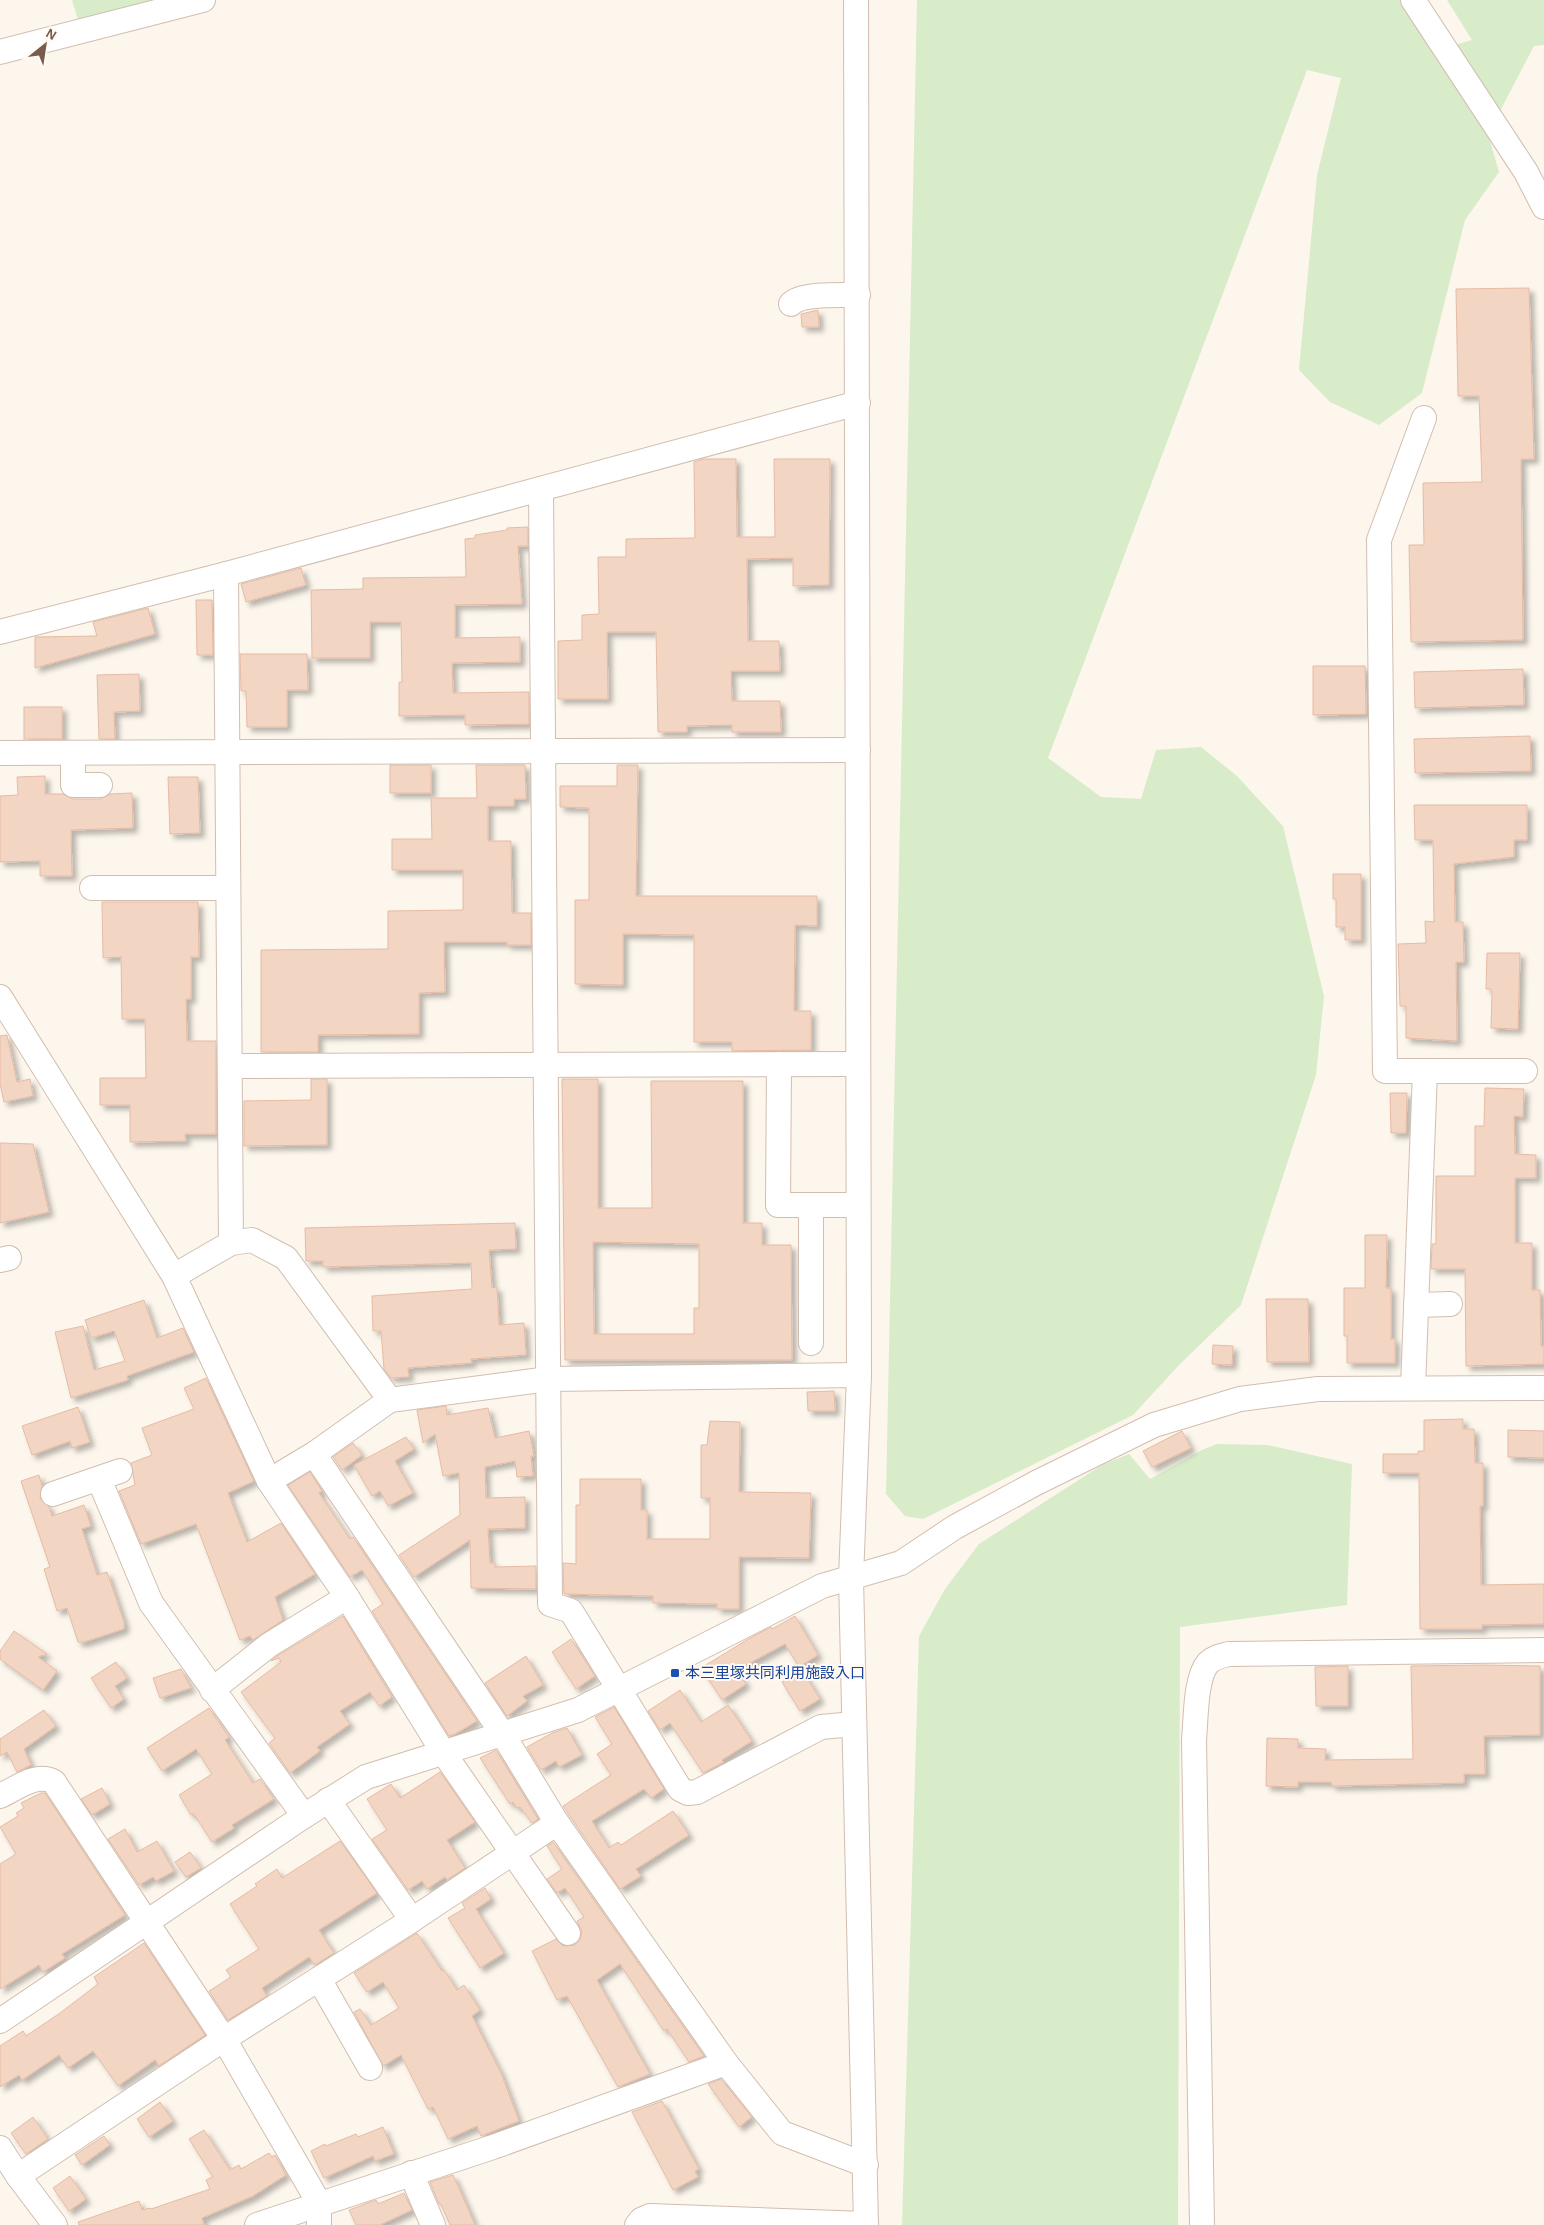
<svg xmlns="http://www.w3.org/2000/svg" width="1544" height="2225" font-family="'Alegreya Sans','Noto Sans JP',sans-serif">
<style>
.green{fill:#d8ecc9}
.building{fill:#f3d5c3;stroke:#e6bba3;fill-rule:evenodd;filter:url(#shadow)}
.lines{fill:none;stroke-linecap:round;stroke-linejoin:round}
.minor-casing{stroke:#d1beb0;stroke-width:26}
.minor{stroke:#fff;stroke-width:24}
.transit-dot{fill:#1a4fb4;stroke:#fffaf3;stroke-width:2}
.labels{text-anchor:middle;stroke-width:4;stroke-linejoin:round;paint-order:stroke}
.transit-label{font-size:15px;fill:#164399;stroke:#fffaf3;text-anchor:start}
</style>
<defs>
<filter id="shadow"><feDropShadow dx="4.5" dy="4.5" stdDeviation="2.5" flood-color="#0004"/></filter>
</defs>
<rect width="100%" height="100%" fill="#fdf6ec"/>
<g class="green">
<polygon points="72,0 165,0 79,23"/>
<polygon points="917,0 1404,0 1448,47 1472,40 1447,0 1544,0 1544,45 1534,46 1488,134 1499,172 1465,220 1422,393 1379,425 1330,402 1299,370 1317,175 1341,78 1307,70 1048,758 1101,797 1141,799 1156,750 1201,747 1237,776 1283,826 1324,996 1316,1075 1241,1305 1179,1365 1133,1415 923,1519 905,1516 886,1494"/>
<polygon points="1217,1444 1268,1445 1352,1464 1347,1605 1180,1627 1178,2225 902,2225 919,1636 945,1589 979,1544 1102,1465 1129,1454 1150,1479 1202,1450"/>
</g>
<g class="building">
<polygon points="1529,288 1534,459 1521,459 1523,640 1411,642 1409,545 1424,545 1423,483 1482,482 1479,396 1458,396 1456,289"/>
<polygon points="818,310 819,327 802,327 801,314"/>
<polygon points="703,459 736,459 737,537 775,537 774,459 830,459 829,585 793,586 793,558 747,559 748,641 779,641 780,671 731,671 732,701 780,701 781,732 732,732 732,725 687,726 687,732 658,732 656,632 607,632 608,699 558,699 558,641 582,640 582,615 599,614 598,557 626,557 626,539 695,538 694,462"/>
<polygon points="528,527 528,546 518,546 522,604 455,605 455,638 520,637 520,662 452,663 453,693 529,692 529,724 465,725 465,715 399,716 399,682 402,682 401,622 370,622 370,658 312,658 311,590 363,589 363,578 466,577 465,539 475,538 475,535 507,530 507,528"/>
<polygon points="301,568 306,585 246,602 241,584"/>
<polygon points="196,600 212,600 213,655 197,655"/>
<polygon points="148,608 155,634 35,668 35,637 97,636 93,622"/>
<polygon points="240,654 307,654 308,690 287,690 287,727 247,727 246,691 241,691"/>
<polygon points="1313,666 1365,666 1366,714 1313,715"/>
<polygon points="1523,669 1524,705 1415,708 1414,672"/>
<polygon points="139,674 140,711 114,712 115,739 99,739 97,675"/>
<rect x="24" y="707" width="38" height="32"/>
<polygon points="1530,736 1531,771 1415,773 1414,739"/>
<rect x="390" y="765" width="41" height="28"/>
<polygon points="476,765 525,765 526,799 514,799 514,806 488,806 488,841 511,841 512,913 531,913 531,945 507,945 507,942 444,942 445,992 419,993 419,1034 318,1035 318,1052 261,1052 261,950 388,949 388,911 463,910 463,870 392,870 392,839 432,839 431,798 477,798"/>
<polygon points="617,765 638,765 636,896 817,896 817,926 795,925 794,1011 811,1011 811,1050 732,1051 732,1042 694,1042 694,935 623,934 623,985 575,984 575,900 589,900 589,808 560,807 560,786 617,786"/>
<polygon points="45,776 45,794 63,794 73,799 100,799 110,794 132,793 133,828 71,830 72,876 40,876 40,861 0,862 0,796 18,795 17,777"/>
<polygon points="168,777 198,777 200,833 170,834"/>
<polygon points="1414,805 1527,805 1527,840 1514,840 1514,857 1454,864 1455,922 1463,922 1464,962 1456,962 1457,1041 1406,1038 1406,1006 1400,1006 1398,944 1426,943 1425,921 1434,922 1433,840 1415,840"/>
<polygon points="1333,874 1361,874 1361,940 1345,940 1345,927 1336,927 1336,899 1333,899"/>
<polygon points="102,902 198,902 199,957 191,957 191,999 186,999 187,1041 216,1041 216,1134 185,1134 186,1141 130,1142 130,1105 100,1105 100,1078 146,1078 145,1019 122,1019 121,957 103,958"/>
<polygon points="1487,953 1520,953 1518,1029 1491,1028 1492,993 1491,989 1486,989"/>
<polygon points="7,1035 17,1082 30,1079 33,1096 4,1102 0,1084 0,1036"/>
<polygon points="311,1079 327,1079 327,1145 244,1146 244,1101 311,1100"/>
<path d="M562,1079H598V1208H652L651,1081H743V1223H762V1245H791L792,1360H565ZM593,1242L699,1244V1308H694V1334H594Z"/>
<polygon points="1485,1088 1524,1089 1523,1117 1514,1116 1515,1154 1536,1155 1536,1178 1515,1178 1515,1243 1532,1243 1532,1290 1540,1290 1541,1346 1544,1346 1544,1364 1466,1366 1465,1269 1431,1269 1432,1244 1436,1244 1436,1176 1475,1176 1475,1126 1484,1126"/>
<polygon points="1390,1093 1407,1093 1406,1133 1391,1133"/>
<polygon points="0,1143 33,1144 49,1212 0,1223"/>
<polygon points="515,1223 516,1249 489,1250 492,1288 497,1287 499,1325 524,1323 526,1355 471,1359 472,1363 408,1368 409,1377 391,1378 384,1369 381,1331 373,1331 372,1296 472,1289 471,1263 323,1267 323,1261 306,1261 305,1228"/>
<polygon points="1365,1235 1387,1235 1386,1288 1391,1288 1391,1339 1395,1339 1395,1363 1347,1363 1347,1336 1344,1336 1344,1288 1365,1288"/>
<polygon points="1266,1299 1308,1299 1309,1362 1267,1362"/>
<polygon points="144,1300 157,1338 183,1328 194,1352 127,1376 128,1380 71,1398 55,1332 83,1326 94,1370 125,1361 114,1331 91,1338 85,1320"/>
<polygon points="1213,1345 1233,1346 1232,1365 1212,1364"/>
<polygon points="206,1378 254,1481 228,1493 247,1542 281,1523 315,1574 275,1597 283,1620 253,1640 250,1636 240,1640 196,1524 141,1544 119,1491 135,1485 131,1463 152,1455 142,1428 194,1409 184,1388"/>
<polygon points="834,1391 835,1411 808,1411 807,1392"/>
<polygon points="446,1406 447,1415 488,1408 495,1438 529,1431 534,1456 531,1456 533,1476 517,1477 515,1461 485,1467 486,1498 525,1497 525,1528 488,1529 490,1563 495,1563 495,1567 536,1566 536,1589 471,1588 470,1540 414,1577 399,1555 460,1515 459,1473 443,1476 435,1434 423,1443 417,1410"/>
<polygon points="78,1407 90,1442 72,1448 70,1441 32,1455 22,1426"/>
<polygon points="1463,1419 1463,1429 1474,1429 1475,1463 1483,1463 1483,1506 1480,1506 1481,1585 1544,1584 1544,1624 1482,1625 1482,1629 1420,1629 1419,1473 1383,1473 1383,1454 1418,1454 1418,1451 1424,1451 1424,1420"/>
<polygon points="710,1421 740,1422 739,1492 811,1493 809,1558 739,1557 739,1609 717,1609 717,1604 653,1603 653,1596 564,1594 563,1563 576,1564 576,1505 580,1505 580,1479 641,1479 641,1510 647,1510 647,1539 710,1539 710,1498 701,1498 701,1445 707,1445"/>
<polygon points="1508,1430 1544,1431 1544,1458 1508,1457"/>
<polygon points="1182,1431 1191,1448 1152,1467 1143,1451"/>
<polygon points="406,1437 414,1449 395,1461 413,1493 388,1506 380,1491 372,1496 354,1465"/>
<polygon points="353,1443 362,1455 342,1470 333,1457"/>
<polygon points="310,1472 322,1491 319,1493 350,1539 353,1537 477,1721 455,1734 449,1736 372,1611 383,1604 362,1570 350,1577 288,1485"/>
<polygon points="39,1475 42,1486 40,1498 49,1507 52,1516 84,1505 91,1526 82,1529 97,1575 107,1572 124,1622 124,1629 84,1642 78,1642 67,1608 57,1611 44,1569 50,1567 21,1481"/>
<polygon points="343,1616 392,1697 379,1706 370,1692 340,1711 350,1724 317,1747 320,1751 290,1773 269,1743 275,1738 241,1692 281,1662 279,1658 271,1661 277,1656"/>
<polygon points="795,1616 818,1655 799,1667 785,1644 737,1670 746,1684 722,1700 701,1668 750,1638 771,1627 772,1629"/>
<polygon points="14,1631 47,1654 38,1657 57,1671 43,1690 0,1659 0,1651"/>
<polygon points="571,1639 595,1676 576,1689 552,1652"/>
<polygon points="526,1656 543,1685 523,1696 527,1701 507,1716 485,1683"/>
<polygon points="116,1662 127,1678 115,1686 124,1699 111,1708 91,1678"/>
<polygon points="1483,1665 1540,1666 1540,1735 1484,1736 1485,1774 1464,1774 1464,1783 1332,1786 1331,1782 1298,1782 1298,1787 1266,1786 1267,1738 1298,1739 1298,1748 1326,1749 1325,1760 1413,1759 1411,1666"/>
<polygon points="1348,1666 1348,1706 1316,1706 1315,1667"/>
<polygon points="181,1669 191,1688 160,1698 153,1678"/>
<polygon points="802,1670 820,1699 800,1711 782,1682"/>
<polygon points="680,1690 701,1722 728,1705 752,1741 722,1760 724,1762 703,1773 670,1723 660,1730 648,1711"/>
<polygon points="614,1707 664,1789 651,1798 644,1789 592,1821 609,1848 618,1842 621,1845 673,1811 689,1835 636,1869 641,1876 620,1889 563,1806 611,1775 597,1754 612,1744 595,1717"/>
<polygon points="209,1708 229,1737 225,1740 253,1783 260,1779 274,1799 232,1825 234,1828 212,1842 194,1814 191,1815 179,1795 212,1774 196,1749 162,1771 147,1748"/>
<polygon points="44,1710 56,1726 24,1749 31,1765 17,1772 7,1752 0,1756 0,1739"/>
<polygon points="567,1728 582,1755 559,1767 556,1761 541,1770 527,1747 552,1733"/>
<polygon points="496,1750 538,1819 532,1823 520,1807 517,1808 513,1802 510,1804 480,1758"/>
<polygon points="440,1772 475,1822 447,1840 465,1868 447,1880 445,1877 427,1889 422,1881 408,1890 372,1839 387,1830 367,1799 391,1784 400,1798"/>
<polygon points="102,1788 110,1804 92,1815 81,1799"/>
<polygon points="41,1793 45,1793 125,1915 62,1954 65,1958 43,1972 39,1965 0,1989 0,1864 16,1854 0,1827 18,1816 16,1813 24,1808 21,1803"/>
<polygon points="125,1829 137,1852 157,1841 174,1871 156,1881 153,1877 139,1885 108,1839"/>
<polygon points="340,1841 377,1893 319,1930 334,1953 315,1965 309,1957 262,1988 267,1996 228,2020 209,1991 231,1977 226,1970 259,1949 230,1904 257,1886 255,1884 277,1869 282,1878"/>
<polygon points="553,1842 704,2056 689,2062 667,2029 664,2031 620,1964 597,1980 650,2074 618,2087 567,1996 557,2000 532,1951 556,1939 563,1946 575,1945 580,1939 582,1932 577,1921 584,1917 565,1888 557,1893 547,1879 562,1869 547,1846"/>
<polygon points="190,1852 201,1868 186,1877 175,1862"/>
<polygon points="485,1888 491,1899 476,1909 504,1953 480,1968 448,1918 465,1908 462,1903"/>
<polygon points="417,1933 442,1971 444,1970 457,1990 464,1985 480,2010 472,2016 501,2073 519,2121 481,2136 477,2126 448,2139 433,2107 428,2109 401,2055 383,2066 354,2012 360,2009 371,2025 399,2008 383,1982 367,1992 354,1973"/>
<polygon points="144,1943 205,2035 159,2066 155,2060 118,2086 93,2051 68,2068 59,2055 22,2080 19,2075 0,2087 0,2046 23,2031 26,2036 60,2013 98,1984 94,1977"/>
<polygon points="721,2079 752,2117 739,2127 708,2084"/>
<polygon points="662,2101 699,2169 695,2171 698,2177 673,2190 632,2112"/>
<polygon points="160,2102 173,2121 149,2137 137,2119"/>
<polygon points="33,2117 48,2139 26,2154 11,2133"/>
<polygon points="383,2127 394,2154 375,2161 373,2156 324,2178 311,2151 325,2144 326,2146 356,2134 358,2137"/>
<polygon points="204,2130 230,2170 239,2165 241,2169 269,2153 272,2157 275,2155 286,2175 253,2196 202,2218 204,2225 79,2225 78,2222 139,2201 142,2210 150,2208 151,2209 210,2189 206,2180 213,2177 189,2139"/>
<polygon points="104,2136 110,2145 82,2165 75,2155"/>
<polygon points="453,2175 462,2195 475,2225 450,2225 441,2204 439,2204 430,2182"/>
<polygon points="70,2176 86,2199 69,2211 53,2188"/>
<polygon points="404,2193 412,2210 380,2225 356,2225 349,2210 376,2200 378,2204"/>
</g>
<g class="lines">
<g class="minor-casing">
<g id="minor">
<polyline points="856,0 859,1375 851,1578 866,2225"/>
<polyline points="1413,0 1526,172 1544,207"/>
<polyline points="0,52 203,0"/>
<path d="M791,304C801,293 842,295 858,295"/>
<polyline points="1424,418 1379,540 1385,1071 1525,1071"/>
<polyline points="541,489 550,1604 571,1611 680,1789 688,1793 697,1792 821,1727 854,1724"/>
<polyline points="226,574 231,1243"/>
<polyline points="0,632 226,574 858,403"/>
<polyline points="0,753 858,750"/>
<polyline points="73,753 73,785 100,785"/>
<polyline points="92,888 228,888"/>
<polyline points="0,997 174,1276 269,1481 314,1454 502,1733 557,1823 726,2063 782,2133 866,2165"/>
<polyline points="779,1064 778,1205 811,1205 811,1343"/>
<polyline points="230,1066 857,1064"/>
<polyline points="811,1205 858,1205"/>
<polyline points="0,1260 9,1258"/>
<polyline points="174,1276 231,1243 252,1240 286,1258 390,1400 314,1454"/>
<polyline points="1416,1305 1450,1304"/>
<polyline points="1413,1388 1425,1071"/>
<polyline points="390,1400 548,1379 859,1375"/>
<polyline points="99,1479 151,1603 304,1816"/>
<polyline points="269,1481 347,1597 443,1752 568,1933"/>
<polyline points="53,1494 120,1471"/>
<polyline points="212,1690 269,1645 347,1597"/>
<path d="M0,1796C17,1788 37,1772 54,1782L224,2039L319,2203V2225"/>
<polyline points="328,1800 412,1920"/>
<polyline points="319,1979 370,2068"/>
<polyline points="0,2021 304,1816 366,1777 578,1710 822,1586 901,1563 955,1527 1036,1483 1154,1425 1240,1399 1318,1389 1544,1388"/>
<polyline points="0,2148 18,2176 55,2225"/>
<polyline points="411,2173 433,2225"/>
<polyline points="18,2176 224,2039 412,1920 557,1823"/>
<polyline points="257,2225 493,2147 726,2063"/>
<polyline points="637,2225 641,2220 650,2216 866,2224"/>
<path d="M1202,2225L1194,1740C1196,1720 1195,1678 1208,1663C1214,1657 1221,1656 1229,1654L1544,1650"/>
</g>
</g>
<use href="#minor" class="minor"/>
</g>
<rect class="transit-dot" x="670" y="1668" width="10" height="10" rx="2.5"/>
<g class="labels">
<g class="transit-label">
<text x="685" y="1678">本三里塚共同利用施設入口</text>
</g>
</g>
<g transform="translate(45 45) rotate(30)" stroke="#fffaf3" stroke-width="4" paint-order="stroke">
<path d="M0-4L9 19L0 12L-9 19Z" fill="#7a5c4d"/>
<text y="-8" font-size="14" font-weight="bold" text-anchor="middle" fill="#7a5c4d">N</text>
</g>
</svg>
